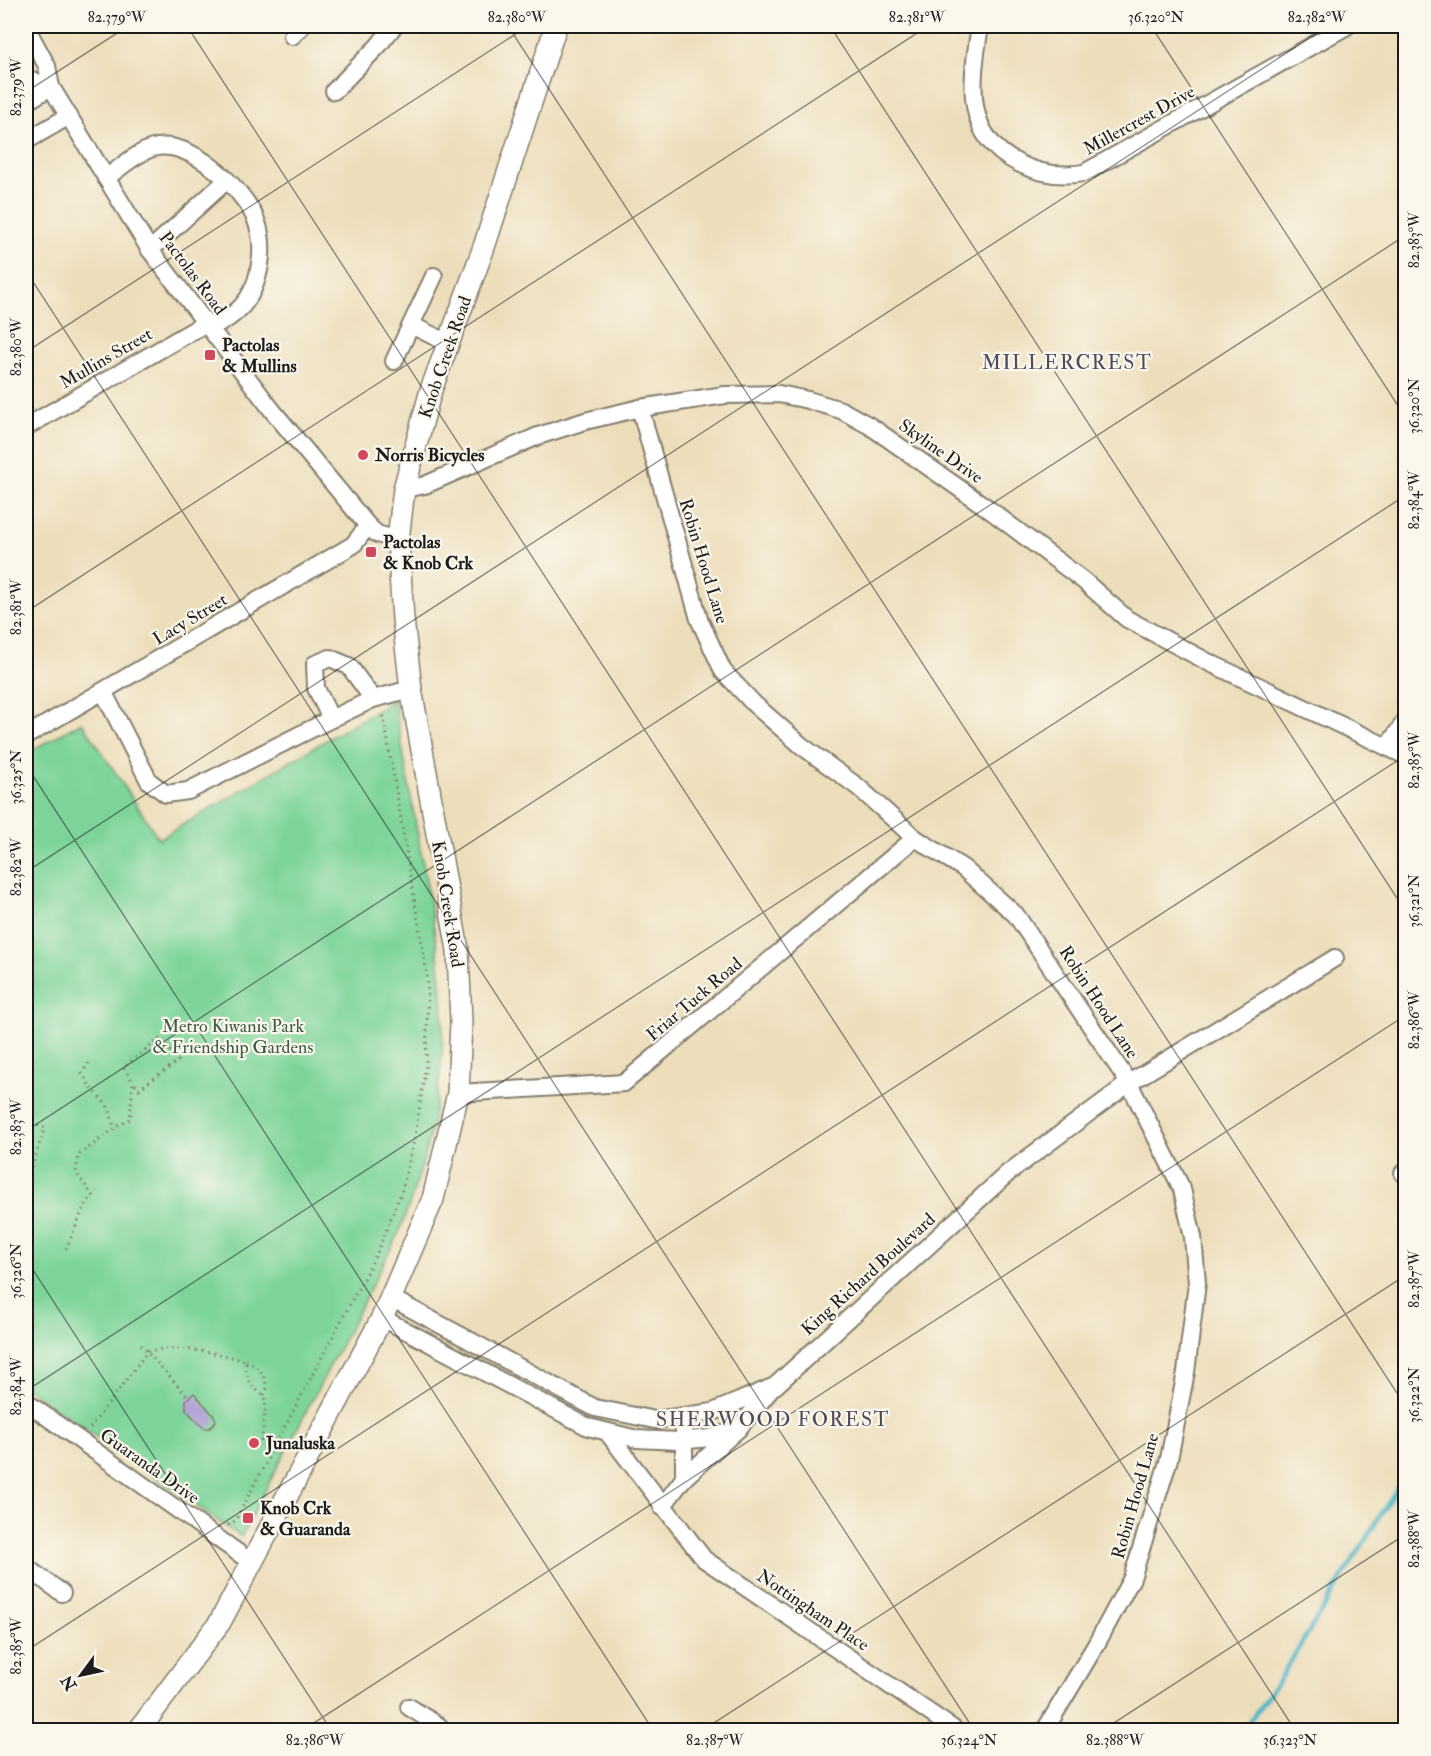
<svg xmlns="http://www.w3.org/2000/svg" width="1431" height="1756" font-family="'IM FELL Double Pica',serif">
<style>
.green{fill:#7bd49a;stroke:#4c785b;stroke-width:1.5}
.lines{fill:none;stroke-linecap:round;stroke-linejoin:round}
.stream{stroke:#4ab5c7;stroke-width:4.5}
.building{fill:#afa1d5}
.minor-casing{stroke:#847d6c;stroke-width:20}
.major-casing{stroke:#847d6c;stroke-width:24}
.path{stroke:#847d6c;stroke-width:3;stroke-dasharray:1.5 4.5;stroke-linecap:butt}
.minor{stroke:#fff;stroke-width:16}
.major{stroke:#fff;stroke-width:21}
.ticks{fill:none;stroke:#1c1c1c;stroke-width:1.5;stroke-opacity:0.45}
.poi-dot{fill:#d1495b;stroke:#fbf7ec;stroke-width:2}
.labels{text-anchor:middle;stroke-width:4.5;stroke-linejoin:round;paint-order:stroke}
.street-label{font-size:18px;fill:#1c1c1c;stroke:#fbf7ec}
.poi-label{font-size:18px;font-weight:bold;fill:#1c1c1c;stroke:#fbf7ec;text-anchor:start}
.park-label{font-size:18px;fill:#3d5c48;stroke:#fbf7ec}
.neighbourhood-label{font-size:20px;letter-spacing:1.5px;fill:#4f4b5d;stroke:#fbf7ec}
.neatline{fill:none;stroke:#1c1c1c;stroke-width:2}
.ticks-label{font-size:15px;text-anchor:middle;fill:#1c1c1c}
</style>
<rect width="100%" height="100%" fill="#fbf7ec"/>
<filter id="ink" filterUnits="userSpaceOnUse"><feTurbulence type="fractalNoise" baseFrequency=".0167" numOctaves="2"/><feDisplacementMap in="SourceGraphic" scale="12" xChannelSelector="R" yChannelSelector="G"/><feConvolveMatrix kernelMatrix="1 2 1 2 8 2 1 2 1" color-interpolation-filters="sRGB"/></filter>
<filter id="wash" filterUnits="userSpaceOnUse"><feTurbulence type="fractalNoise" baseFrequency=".008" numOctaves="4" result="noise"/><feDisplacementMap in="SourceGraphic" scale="24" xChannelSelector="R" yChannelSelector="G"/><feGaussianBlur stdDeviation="1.35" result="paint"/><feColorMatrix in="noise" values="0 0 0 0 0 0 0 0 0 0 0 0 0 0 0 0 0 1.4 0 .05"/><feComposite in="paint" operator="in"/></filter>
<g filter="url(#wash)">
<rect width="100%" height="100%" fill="#eddebb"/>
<path class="green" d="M394,700C404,758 414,816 425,874C433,924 443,973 443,1023C443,1097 425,1167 398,1235L241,1537L26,1388V754L82,722L159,839Z"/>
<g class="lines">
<polyline class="stream" points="1243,1730 1279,1680 1401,1482"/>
</g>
<g id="blocks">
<polygon class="building" points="194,1393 214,1416 216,1421 210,1428 204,1428 186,1410 186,1400"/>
</g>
</g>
<g filter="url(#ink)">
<use href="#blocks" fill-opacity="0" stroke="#847d6c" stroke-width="1.5"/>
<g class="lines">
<g class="minor-casing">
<g id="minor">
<path d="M980,26C972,78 961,135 1018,163C1039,174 1060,177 1084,173L1347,26"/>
<polyline points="26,27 47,66 51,87 150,250 272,410 368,526 377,534 398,540"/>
<polyline points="292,36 302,26"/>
<polyline points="26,78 51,87"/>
<polyline points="334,91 378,46 394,26"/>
<polyline points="26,102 51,87"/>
<polyline points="26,141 69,116"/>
<polyline points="150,250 226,181"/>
<polyline points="411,325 448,343"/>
<polyline points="394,361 434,276"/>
<polyline points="640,408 699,619 723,671 754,704 802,746 858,787 915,838 963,868 1016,915 1129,1083 1182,1189 1193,1237 1197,1283 1186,1372 1169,1459 1132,1578 1097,1643 1045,1730"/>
<path d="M26,427L206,323C221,325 227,320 238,310C260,290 267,248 256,220C244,189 189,137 153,148C136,153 120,168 106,178"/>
<polyline points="404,489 425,485 538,436 585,421 640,408 725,395 779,394 808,400 841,410 870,426 986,507 1084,581 1127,619 1208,662 1406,756"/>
<polyline points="104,693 149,781 166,794 188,791 331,719 316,688 315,664 330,658 349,666 373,699"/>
<polyline points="331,719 373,699 411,689"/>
<polyline points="26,736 353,545 368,526"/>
<polyline points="1387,747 1406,720"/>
<polyline points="458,1093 624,1083 915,838"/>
<polyline points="1403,1173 1406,1175"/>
<polyline points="391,1298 595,1408 655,1420 713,1412 775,1386 1008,1173 1129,1083 1335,958"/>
<polyline points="382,1318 588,1427 637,1439 678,1441 710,1438 738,1429"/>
<polyline points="26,1402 251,1562"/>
<polyline points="684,1430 684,1478"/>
<polyline points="607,1432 704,1559 955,1730"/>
<polyline points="662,1507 684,1478 738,1429 768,1393"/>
<polyline points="26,1567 62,1593"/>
<polyline points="409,1707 439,1726 442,1730"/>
</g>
</g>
<g class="major-casing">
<polyline id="major" points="139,1730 220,1622 382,1318 433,1199 458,1093 461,1022 458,950 411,689 403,619 398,540 404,489 431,390 484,247 556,26"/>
</g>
<g class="path">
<polyline points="89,1063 82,1073 91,1088 109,1108 114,1127"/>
<polyline points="26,1122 45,1128 30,1172 26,1171"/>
<path d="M93,1196L76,1173L78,1155C96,1144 111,1129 130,1119L133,1082L139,1089L178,1061L161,1038L123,1067L133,1082"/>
<polyline points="66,1249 86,1203 97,1191"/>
<polyline points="141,1345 187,1396"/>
<path d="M246,1361C259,1367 264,1374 267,1388L264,1395"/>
<path d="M90,1428L148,1351C178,1345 216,1352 246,1361C246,1377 248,1386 264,1395L266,1402L261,1446"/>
<polyline points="228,1525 235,1521 377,1253 402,1190 415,1136 426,1065 428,980 383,713"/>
</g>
<use href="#minor" class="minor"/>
<use href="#major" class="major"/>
</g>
</g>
<path class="ticks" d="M187,26L1295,1730M508,26L1406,1407M830,26L1406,912M1151,26L1406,418M26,92L128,26M26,271L974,1730M26,352L528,26M26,612L928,26M26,765L653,1730M26,872L1328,26M26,1131L1406,235M26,1259L331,1730M26,1391L1406,495M26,1651L1406,755M303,1730L1406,1015M703,1730L1406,1275M1103,1730L1406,1534"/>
<g class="poi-dot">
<rect x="204" y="349" width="12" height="12" rx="3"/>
<circle cx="363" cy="455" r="6"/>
<rect x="365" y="546" width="12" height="12" rx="3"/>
<circle cx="254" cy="1443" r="6"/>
<rect x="242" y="1512" width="12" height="12" rx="3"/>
</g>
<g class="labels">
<g class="street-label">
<text transform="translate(1139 120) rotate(-29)" y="6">Millercrest Drive</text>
<text transform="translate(193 273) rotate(53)" y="6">Pactolas Road</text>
<text transform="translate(445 357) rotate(-71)" y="6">Knob Creek Road</text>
<text transform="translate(106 358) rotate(-30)" y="6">Mullins Street</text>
<text transform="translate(941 451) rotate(35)" y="6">Skyline Drive</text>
<text transform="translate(704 561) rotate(73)" y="6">Robin Hood Lane</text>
<text transform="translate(190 619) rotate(-31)" y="6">Lacy Street</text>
<text transform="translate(448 904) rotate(81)" y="6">Knob Creek Road</text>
<text transform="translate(694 999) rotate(-40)" y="6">Friar Tuck Road</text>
<text transform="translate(1099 1002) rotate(57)" y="6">Robin Hood Lane</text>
<text transform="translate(868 1274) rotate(-42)" y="6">King Richard Boulevard</text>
<text transform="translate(150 1466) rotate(35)" y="6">Guaranda Drive</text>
<text transform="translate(1135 1496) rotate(-74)" y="6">Robin Hood Lane</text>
<text transform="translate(813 1610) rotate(34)" y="6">Nottingham Place</text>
</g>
<g class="poi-label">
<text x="222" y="351">Pactolas<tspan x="222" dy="21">&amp; Mullins</tspan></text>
<text x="375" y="461">Norris Bicycles</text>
<text x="383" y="548">Pactolas<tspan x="383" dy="21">&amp; Knob Crk</tspan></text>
<text x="266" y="1449">Junaluska</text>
<text x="260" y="1514">Knob Crk<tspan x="260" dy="21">&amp; Guaranda</tspan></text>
</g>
<g class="park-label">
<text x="233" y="1032">Metro Kiwanis Park<tspan x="233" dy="21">&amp; Friendship Gardens</tspan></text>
</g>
<g class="neighbourhood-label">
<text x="1067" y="369">MILLERCREST</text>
<text x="773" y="1426">SHERWOOD FOREST</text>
</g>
</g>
<rect width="1431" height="1756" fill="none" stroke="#fbf7ec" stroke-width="66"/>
<g transform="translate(81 1675) rotate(237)" stroke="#fbf7ec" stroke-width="4.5" paint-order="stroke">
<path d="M0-4.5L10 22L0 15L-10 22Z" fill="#1c1c1c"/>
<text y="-9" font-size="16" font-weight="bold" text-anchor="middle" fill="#1c1c1c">N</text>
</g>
<rect x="33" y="33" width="1365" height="1690" class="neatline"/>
<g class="ticks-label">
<text x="117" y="22">82.379°W</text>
<text x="517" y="22">82.380°W</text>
<text x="917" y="22">82.381°W</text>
<text x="1156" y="22">36.320°N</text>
<text x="1317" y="22">82.382°W</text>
<text transform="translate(16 87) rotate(-90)" y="5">82.379°W</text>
<text transform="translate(1414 240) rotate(-90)" y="5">82.383°W</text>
<text transform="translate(16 347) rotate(-90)" y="5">82.380°W</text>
<text transform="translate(1414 406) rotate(-90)" y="5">36.320°N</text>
<text transform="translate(1414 500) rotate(-90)" y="5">82.384°W</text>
<text transform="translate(16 607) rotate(-90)" y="5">82.381°W</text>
<text transform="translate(1414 760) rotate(-90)" y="5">82.385°W</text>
<text transform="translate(16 777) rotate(-90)" y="5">36.325°N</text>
<text transform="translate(16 867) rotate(-90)" y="5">82.382°W</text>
<text transform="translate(1414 901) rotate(-90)" y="5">36.321°N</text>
<text transform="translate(1414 1020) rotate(-90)" y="5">82.386°W</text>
<text transform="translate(16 1127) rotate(-90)" y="5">82.383°W</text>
<text transform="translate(16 1271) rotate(-90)" y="5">36.326°N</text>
<text transform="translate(1414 1279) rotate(-90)" y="5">82.387°W</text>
<text transform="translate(16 1386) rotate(-90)" y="5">82.384°W</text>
<text transform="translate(1414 1395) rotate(-90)" y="5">36.322°N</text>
<text transform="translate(1414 1539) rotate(-90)" y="5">82.388°W</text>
<text transform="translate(16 1646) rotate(-90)" y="5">82.385°W</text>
<text x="315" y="1745">82.386°W</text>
<text x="715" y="1745">82.387°W</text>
<text x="969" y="1745">36.324°N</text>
<text x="1115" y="1745">82.388°W</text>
<text x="1290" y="1745">36.323°N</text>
</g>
</svg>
